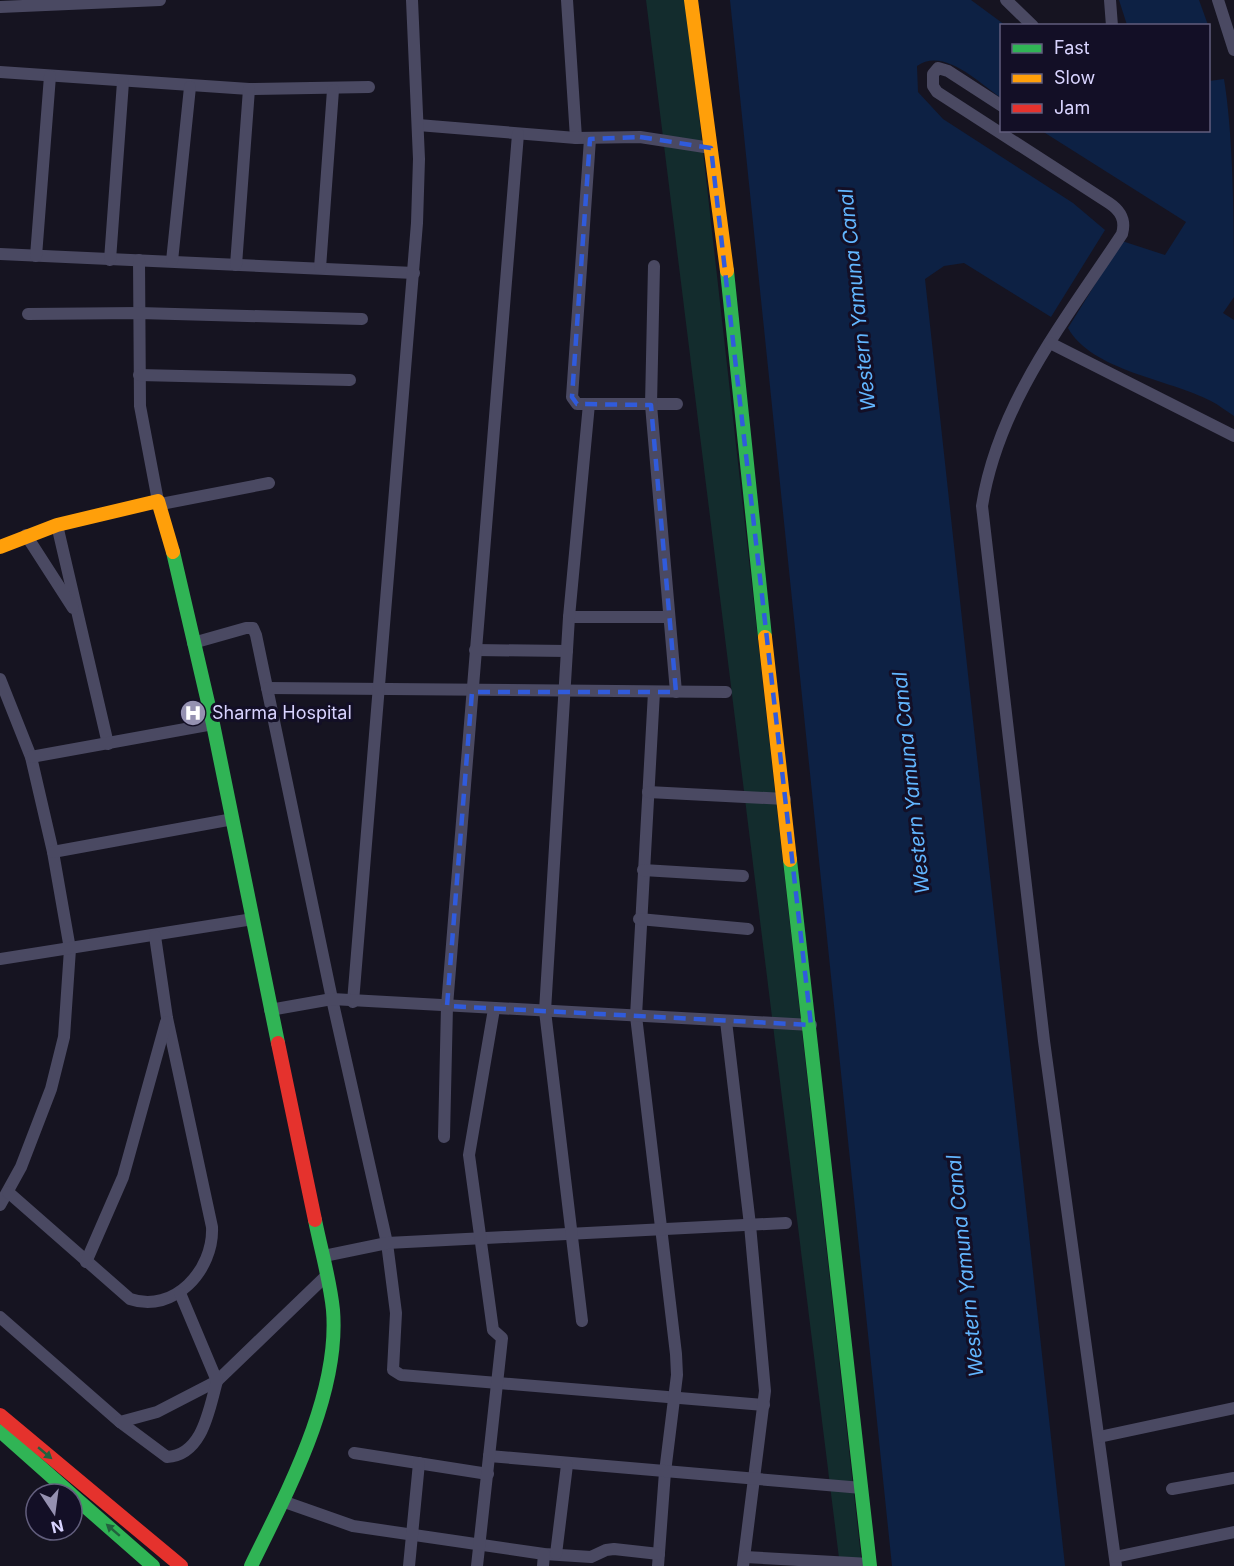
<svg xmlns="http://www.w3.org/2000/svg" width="1234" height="1566" font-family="Inter,sans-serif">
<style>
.green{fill:#132c2d}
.water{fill:#0d2144}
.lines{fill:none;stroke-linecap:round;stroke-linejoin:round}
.street{stroke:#4a4962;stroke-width:12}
.fast{stroke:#30b455;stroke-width:14}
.slow{stroke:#ff9f0a;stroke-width:14}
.jam{stroke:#e5322d;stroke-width:14}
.oneway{fill:#22623e}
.marked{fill:none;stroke:#305bdc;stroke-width:4.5;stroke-dasharray:12 8;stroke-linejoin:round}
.labels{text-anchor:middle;stroke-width:6;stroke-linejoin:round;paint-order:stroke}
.poi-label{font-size:18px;fill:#d9d4ff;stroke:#130f26;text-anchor:start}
.water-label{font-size:20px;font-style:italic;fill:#62b6ff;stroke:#130f26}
</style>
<rect width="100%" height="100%" fill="#161421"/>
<polygon class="green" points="646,0 686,0 862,1566 840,1566"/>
<g class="water">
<path d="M730,0H971L1005,25L1002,26L1001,98C979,83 944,47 917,66L918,92L943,119L1073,203L1105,230L1051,317L964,263L944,266L925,279L1065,1566H892Z"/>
<polygon points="1119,0 1199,0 1208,25 1127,25"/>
<path d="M1224,79C1234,140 1234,231 1234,297L1223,313L1234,320V416C1226,411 1219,405 1211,401C1169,379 1092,371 1068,328L1122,241L1165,255L1186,222L1042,131L1208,130L1209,81Z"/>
</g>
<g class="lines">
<g class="street">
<polyline points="567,0 576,138"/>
<polyline points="1006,0 1033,26"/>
<polyline points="1110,0 1112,26"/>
<polyline points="1218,0 1234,50"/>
<polyline points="0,7 160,0"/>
<polyline points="0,72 249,89 369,87"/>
<path d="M1002,106L948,71L938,68L933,74V86L937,92L1109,203C1121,211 1126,220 1122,234C1066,319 998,403 982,506L1044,1041L1116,1566"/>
<polyline points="418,125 576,138 640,137 711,148"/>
<polyline points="590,139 572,397 577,404 677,404"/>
<polyline points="0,254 414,273"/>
<polyline points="36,256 50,76"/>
<polyline points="110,260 123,82"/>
<polyline points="139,260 140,406 158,501"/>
<polyline points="172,261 190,87"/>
<polyline points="236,265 249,89"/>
<polyline points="654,266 651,405 676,692"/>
<polyline points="320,268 333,90"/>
<polyline points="28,314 139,313 362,319"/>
<polyline points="1050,343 1234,436"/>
<polyline points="139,375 350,380"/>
<polyline points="161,504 269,483"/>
<polyline points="57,525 108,744"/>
<polyline points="26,535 73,608"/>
<polyline points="569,617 668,617"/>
<polyline points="193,643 246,628 253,628 256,635 332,999 387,1243 396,1313 393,1370 401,1375 764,1405"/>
<polyline points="475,650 567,651"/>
<polyline points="0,679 31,757 53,852 70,949 64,1037 51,1089 21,1167 0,1205"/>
<polyline points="267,688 726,692"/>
<polyline points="654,692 636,1016 676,1354 677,1375 665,1472 658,1566"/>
<polyline points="31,757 213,724"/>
<polyline points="648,792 785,799"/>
<polyline points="53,852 233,819"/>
<polyline points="643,870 743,876"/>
<polyline points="639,919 748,929"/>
<polyline points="0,959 253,919"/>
<polyline points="353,1002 417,223 419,159 412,0"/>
<polyline points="270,1010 332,999 811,1025"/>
<polyline points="726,1021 750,1225 765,1391 743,1566"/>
<polyline points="444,1137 447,1006 518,134"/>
<path d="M8,1192L130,1299C174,1314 214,1270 212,1227L167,1018L155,936"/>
<polyline points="324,1256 387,1243 786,1223"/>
<polyline points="86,1262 123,1177 166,1022"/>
<polyline points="0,1317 120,1422 157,1412 217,1381 327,1275"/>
<polyline points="582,1321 545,1011 569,617 589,404"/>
<path d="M120,1422L167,1457C203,1455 209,1409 217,1381L180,1293"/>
<polyline points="1099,1437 1234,1408"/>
<polyline points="354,1453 488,1474"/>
<polyline points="489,1456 862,1488"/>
<polyline points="1172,1489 1234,1478"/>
<polyline points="282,1501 353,1526 544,1554 591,1557 606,1550 614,1549 659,1554"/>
<polyline points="556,1554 567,1465"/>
<polyline points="745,1557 870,1564"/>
<polyline points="1115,1557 1234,1532"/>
<polyline points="409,1566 419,1463"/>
<polyline points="477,1566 502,1338 493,1330 469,1155 494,1009"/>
<polyline points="543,1566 544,1554"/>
</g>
<g class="fast">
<polyline points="727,271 765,637"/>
<polyline points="173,552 213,724 278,1043"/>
<polyline points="790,860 870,1566"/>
<polyline points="0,1431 71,1494"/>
<polyline points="72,1495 153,1566"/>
<path d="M251,1566C287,1492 340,1395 333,1310C330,1280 321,1250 315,1220"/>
</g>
<g class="slow">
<polyline points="691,0 727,271"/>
<polyline points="0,547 57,525 158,501 173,552"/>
<polyline points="765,637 790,860"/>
</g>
<g class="jam">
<polyline points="278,1043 315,1220"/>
<polyline points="0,1415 181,1566"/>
</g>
</g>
<defs><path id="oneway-solid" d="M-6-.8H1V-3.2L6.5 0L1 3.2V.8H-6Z" transform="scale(1.5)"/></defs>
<g class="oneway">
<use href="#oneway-solid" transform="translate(45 1453) rotate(40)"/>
<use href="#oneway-solid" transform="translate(113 1530) rotate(-139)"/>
</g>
<path class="marked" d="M640,137L711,148L811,1025L447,1006L472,692H676L651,405L577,404L572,397L590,139Z"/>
<defs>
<g id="hospital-disc" transform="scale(1.35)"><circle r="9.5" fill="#9591b1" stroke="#130f26"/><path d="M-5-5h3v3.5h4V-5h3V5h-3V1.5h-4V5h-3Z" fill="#fff"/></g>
</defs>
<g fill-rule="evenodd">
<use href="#hospital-disc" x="193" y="713"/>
</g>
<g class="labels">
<g class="poi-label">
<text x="212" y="719">Sharma Hospital</text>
</g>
<g class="water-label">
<text transform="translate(857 300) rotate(-96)" y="7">Western Yamuna Canal</text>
<text transform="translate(911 783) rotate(-96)" y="7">Western Yamuna Canal</text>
<text transform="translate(965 1266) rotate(-96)" y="7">Western Yamuna Canal</text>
</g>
</g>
<rect x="1000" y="24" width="210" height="108" fill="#130f26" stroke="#625e7d" stroke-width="1.5"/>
<rect x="1012" y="44" width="30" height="9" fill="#30b455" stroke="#625e7d" stroke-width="1.5"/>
<text x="1054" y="54" font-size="18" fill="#d9d4ff">Fast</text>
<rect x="1012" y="74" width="30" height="9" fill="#ff9f0a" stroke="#625e7d" stroke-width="1.5"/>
<text x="1054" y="84" font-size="18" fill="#d9d4ff">Slow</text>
<rect x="1012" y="104" width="30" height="9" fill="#e5322d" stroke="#625e7d" stroke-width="1.5"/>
<text x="1054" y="114" font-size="18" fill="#d9d4ff">Jam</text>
<g transform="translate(54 1512) rotate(167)"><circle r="28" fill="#130f26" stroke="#625e7d" stroke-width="1.5"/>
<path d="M0-4.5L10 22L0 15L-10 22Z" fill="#9591b1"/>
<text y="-9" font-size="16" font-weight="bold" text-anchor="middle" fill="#d9d4ff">N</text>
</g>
</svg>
